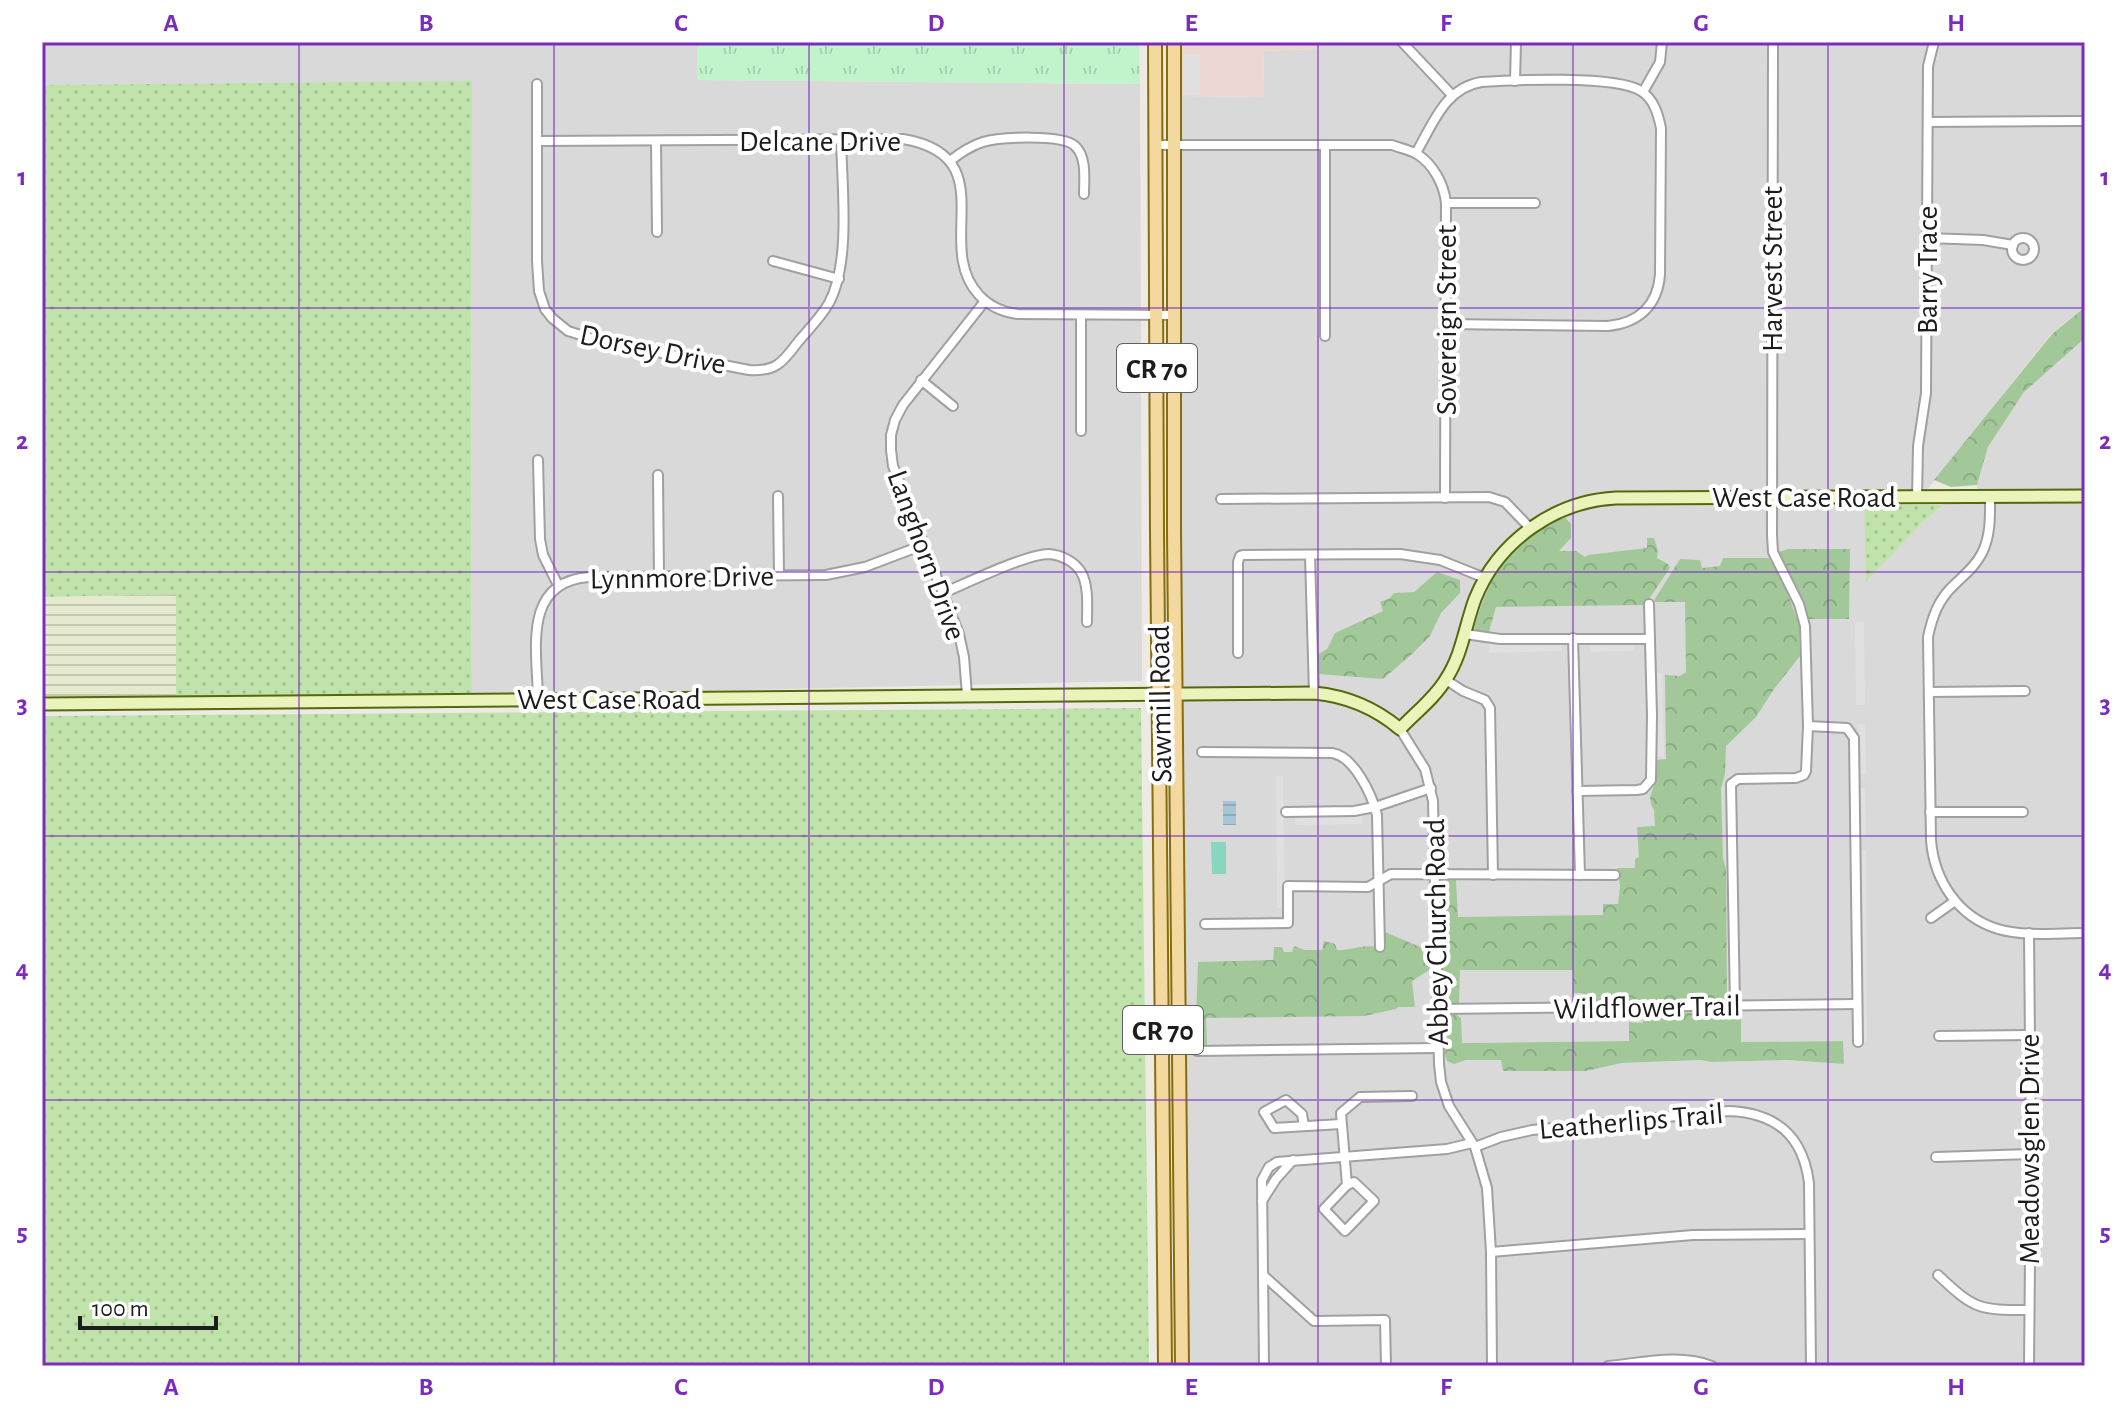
<svg xmlns="http://www.w3.org/2000/svg" width="2127" height="1408" font-family="'Alegreya Sans',sans-serif">
<style>
.residential{fill:#dad9d9;fill-rule:evenodd}
.commercial{fill:#ecd6d2}
.farmland{fill:url(#farmland-rules)}
.grass{fill:url(#grass-dots)}
.forest{fill:url(#forest-crowns)}
.park{fill:url(#park-tufts)}
.pitch{fill:#86d6c0}
.parking{fill:#e0e0e0}
.water{fill:url(#water-rules)}
.lines{fill:none;stroke-linecap:round;stroke-linejoin:round}
.street-casing{stroke:#a0a0a0;stroke-width:12}
.secondary-casing{stroke:#54680d;stroke-width:15}
.primary-casing{stroke:#876d0c;stroke-width:16}
.street{stroke:#fff;stroke-width:8}
.secondary{stroke:#eaf3b9;stroke-width:11}
.primary{stroke:#f3d9a0;stroke-width:12}
.grid{fill:none;stroke:#7b2cbf;stroke-width:2;stroke-opacity:0.55}
.labels{text-anchor:middle;stroke-width:8;stroke-linejoin:round;paint-order:stroke}
.shield{fill:#fff;stroke:#606060;stroke-width:2}
.shield-label{font-size:28px;font-weight:bold;fill:#1c1c1c}
.street-label{font-size:30px;fill:#1c1c1c;stroke:#fff}
.neatline{fill:none;stroke:#7b2cbf;stroke-width:3}
.grid-label{font-size:26px;text-anchor:middle;font-weight:bold;fill:#7b2cbf}
</style>
<defs>
<pattern id="farmland-rules" width="6" height="5" patternUnits="userSpaceOnUse" patternTransform="scale(2)"><rect width="6" height="5" fill="#e5eace"/><path d="M0 2.5h6" fill="none" stroke="#c4c8b0"/></pattern>
<pattern id="grass-dots" width="8" height="8" patternUnits="userSpaceOnUse" patternTransform="scale(2)"><rect width="8" height="8" fill="#c0e3ab"/><path d="M2 2h.1M6 6h.1" fill="none" stroke="#a4c293" stroke-width="1.8" stroke-linecap="round"/></pattern>
<pattern id="forest-crowns" width="20" height="18" patternUnits="userSpaceOnUse" patternTransform="scale(2)"><rect width="20" height="18" fill="#a2c89a"/><path d="M2 6a3 3 0 1 1 6 0M12 15a3 3 0 1 1 6 0" fill="none" stroke="#8bab84"/></pattern>
<pattern id="park-tufts" width="24" height="20" patternUnits="userSpaceOnUse" patternTransform="scale(2)"><rect width="24" height="20" fill="#c1f4cb"/><path d="M3 7l-1-3M5 7V3M7 7l1-3M15 17l-1-3M17 17v-4M19 17l1-3" fill="none" stroke="#a5d1ae"/></pattern>
<pattern id="water-rules" width="6" height="5" patternUnits="userSpaceOnUse" patternTransform="scale(2)"><rect width="6" height="5" fill="#a6c6d7"/><path d="M0 2.5h6" fill="none" stroke="#8eaab8"/></pattern>
</defs>
<rect width="100%" height="100%" fill="#eceae2"/>
<g class="residential">
<polygon points="42,42 697,42 697,80 1140,84 1142,681 472,696 471,587 472,82 42,85"/>
<path d="M1320,42H2085V307L2051,334L1926,491L1865,492L1864,505L1867,581L1923,522L1943,505L1945,498H1977V485L1988,447L2024,392L2085,338V1366H1188L1178,96L1263,97L1264,51L1319,49ZM1446,1015H1457L1461,1043L1629,1041V1022L1642,1023L1646,1016L1741,1018V1042L1842,1041L1843,1064L1787,1060L1711,1062L1701,1060L1622,1063L1586,1071H1503L1502,1060H1466Z"/>
</g>
<polygon class="commercial" points="1178,42 1320,42 1320,49 1264,51 1263,97 1178,96"/>
<polygon class="farmland" points="176,594 176,698 42,699 42,597"/>
<g class="grass">
<polygon points="472,81 471,587 472,696 176,698 176,594 42,597 42,85"/>
<polygon points="1864,505 1943,505 1923,522 1866,582"/>
<polygon points="1141,708 1149,1366 42,1366 42,716"/>
</g>
<g class="forest">
<polygon points="2085,307 2085,338 2024,392 1988,447 1977,485 1951,487 1934,480 2052,334"/>
<path d="M1565,517L1571,524V538L1559,551H1576L1585,557L1588,555L1647,548V538H1654L1658,551L1657,558L1668,564L1670,568L1645,605L1496,607L1488,635L1473,633C1483,593 1503,547 1540,526C1548,522 1557,520 1565,517Z"/>
<polygon points="1788,549 1850,549 1849,619 1808,619 1802,603 1776,553"/>
<polygon points="1723,558 1769,558 1784,584 1799,624 1800,656 1774,689 1756,717 1726,746 1725,774 1721,789 1723,858 1726,869 1727,1000 1582,1003 1582,993 1573,993 1573,970 1460,970 1459,1005 1442,1005 1440,880 1456,880 1458,917 1603,915 1603,904 1618,904 1620,886 1617,868 1635,868 1635,859 1639,857 1637,827 1655,826 1654,810 1651,804 1650,797 1656,780 1656,760 1666,759 1665,675 1680,676 1686,672 1685,602 1653,602 1680,559 1700,560 1702,568 1720,566"/>
<polygon points="1437,572 1460,580 1460,593 1441,613 1430,636 1412,654 1383,679 1318,674 1317,655 1327,649 1335,633 1383,611 1380,602 1390,598 1394,593 1414,592"/>
<path d="M1385,932L1432,952L1434,967L1412,981L1415,1007H1398L1396,1009L1364,1016L1206,1018L1207,1045L1195,1046L1198,962L1273,960L1274,947H1282L1284,952H1292L1294,946L1305,950H1322L1324,941L1335,944L1337,950C1354,950 1365,943 1382,948Z"/>
<polygon points="1658,1012 1738,1014 1738,1017 1741,1018 1741,1042 1843,1041 1844,1064 1787,1060 1711,1062 1701,1060 1622,1063 1586,1071 1503,1071 1501,1060 1466,1060 1454,1064 1447,1061 1445,1055 1446,1015 1457,1015 1461,1018 1462,1043 1629,1041 1629,1022 1642,1023 1646,1016 1656,1017"/>
</g>
<polygon class="park" points="697,42 1139,42 1140,84 697,80"/>
<polygon class="pitch" points="1211,842 1226,842 1226,874 1212,874"/>
<g class="parking">
<rect x="1183" y="54" width="17" height="41"/>
<polygon points="1855,622 1864,622 1865,705 1856,705"/>
<polygon points="1562,643 1562,651 1489,653 1489,644"/>
<polygon points="1590,643 1634,643 1634,651 1590,652"/>
<polygon points="1653,673 1662,673 1664,757 1655,757"/>
<polygon points="1858,724 1865,724 1866,774 1859,774"/>
<polygon points="1276,776 1283,776 1285,908 1277,908"/>
<polygon points="1859,788 1865,788 1866,837 1859,837"/>
<polygon points="1362,815 1362,824 1295,825 1295,817"/>
<polygon points="1859,850 1866,850 1867,1042 1860,1042"/>
</g>
<rect class="water" x="1223" y="801" width="13" height="24"/>
<g class="lines">
<g class="street-casing">
<g id="street">
<polyline points="1402,42 1452,95"/>
<polyline points="1515,81 1516,42"/>
<path d="M537,84V261L539,291L545,309L552,318L568,331L600,341L749,370C776,372 783,362 798,342C808,330 821,317 829,303C851,262 842,187 841,139"/>
<polyline points="1643,92 1660,62 1662,42"/>
<polyline points="1928,122 2085,121"/>
<path d="M537,141L903,139C1005,156 932,245 979,295C989,306 1003,312 1017,314L1173,315"/>
<polyline points="656,141 657,232"/>
<path d="M1157,145H1392C1400,148 1410,150 1417,154C1433,164 1444,184 1446,203L1445,498"/>
<polyline points="1325,145 1325,336"/>
<path d="M1416,153C1433,124 1445,88 1481,82C1514,80 1616,75 1641,91C1654,99 1658,114 1661,128L1660,274C1658,305 1639,323 1608,326L1445,324"/>
<path d="M950,161C960,153 970,146 983,142C999,137 1063,134 1075,146C1087,157 1084,179 1084,194"/>
<polyline points="1446,203 1535,203"/>
<polyline points="1927,238 1983,240 2013,245"/>
<circle cx="2023" cy="249" r="11"/>
<polyline points="773,261 839,279"/>
<polyline points="1081,315 1081,431"/>
<polyline points="921,380 953,406"/>
<polyline points="538,460 540,539 543,555 558,585"/>
<polyline points="658,475 659,576"/>
<polyline points="778,496 779,575"/>
<path d="M1990,496C1990,516 1991,535 1982,553C1975,567 1964,575 1953,586C1938,600 1932,618 1928,637L1931,840C1934,880 1958,917 1998,929C2025,937 2057,933 2085,933"/>
<polyline points="1917,498 1918,446 1926,393 1928,66 1934,42"/>
<polyline points="1221,499 1489,497 1505,502 1530,528"/>
<polyline points="1310,556 1314,693"/>
<path d="M943,593C967,583 1026,554 1049,554C1061,555 1074,561 1081,572C1089,586 1087,606 1087,622"/>
<polyline points="1465,634 1500,639 1650,639"/>
<polyline points="1573,638 1580,875"/>
<polyline points="1238,653 1238,562 1240,556 1243,555 1400,554 1440,560 1485,578"/>
<polyline points="1446,680 1463,691 1485,700 1490,708 1493,875"/>
<polyline points="1929,692 2025,691"/>
<polyline points="967,695 964,657 959,634 893,466 891,450 891,435 895,420 903,405 985,301"/>
<path d="M538,698C537,650 522,582 589,577L826,575L865,567L923,545"/>
<polyline points="1808,726 1847,728 1854,738 1858,1042"/>
<polyline points="1400,729 1425,769 1433,801 1439,1064 1441,1082 1449,1106 1475,1147 1487,1188 1491,1252 1492,1366"/>
<path d="M1202,752L1332,753C1354,756 1372,795 1377,815L1380,947"/>
<polyline points="1577,791 1637,790 1643,789 1651,780 1652,715 1649,604"/>
<polyline points="1286,812 1354,811 1375,807 1431,788"/>
<polyline points="1930,812 2023,812"/>
<polyline points="1931,918 1955,901"/>
<polyline points="1205,924 1288,923 1288,886 1368,887 1391,874 1615,875"/>
<polyline points="2029,933 2031,1154 2029,1366"/>
<polyline points="1735,1006 1731,784 1738,779 1796,778 1804,775 1806,771 1808,726 1805,626 1799,604 1773,552 1772,535 1773,42"/>
<polyline points="1437,1009 1857,1004"/>
<polyline points="1939,1036 2029,1035"/>
<polyline points="1197,1051 1438,1048"/>
<polyline points="1304,1126 1302,1114 1286,1100 1264,1112 1274,1128 1341,1124"/>
<path d="M1475,1147L1501,1137L1532,1130L1729,1111C1777,1113 1803,1136 1809,1183L1811,1366"/>
<polyline points="1936,1157 2031,1154"/>
<polygon points="1354,1182 1374,1201 1345,1231 1324,1209 1347,1185"/>
<polyline points="1347,1185 1341,1113 1360,1097 1412,1096"/>
<polyline points="1262,1201 1276,1179 1293,1160"/>
<polyline points="1491,1252 1693,1235 1809,1234"/>
<polyline points="1263,1275 1314,1321 1385,1320 1386,1366"/>
<path d="M1938,1275C1975,1310 1979,1310 2029,1310"/>
<polyline points="1264,1366 1262,1180 1269,1167 1277,1162 1447,1149 1472,1143"/>
<path d="M1608,1366C1641,1363 1680,1353 1712,1366"/>
</g>
</g>
<g class="secondary-casing">
<path id="secondary" d="M42,704L1314,693C1347,696 1374,707 1400,729C1415,713 1435,698 1446,679C1462,655 1465,626 1475,599C1498,541 1555,501 1616,498L2085,496"/>
</g>
<g class="primary-casing">
<g id="primary">
<polyline points="1155,42 1157,531 1165,1366"/>
<polyline points="1174,42 1174,531 1182,1366"/>
</g>
</g>
<use href="#street" class="street"/>
<use href="#secondary" class="secondary"/>
<use href="#primary" class="primary"/>
</g>
<path class="grid" d="M299,42V1366M554,42V1366M809,42V1366M1064,42V1366M1318,42V1366M1573,42V1366M1828,42V1366M42,308H2085M42,572H2085M42,836H2085M42,1100H2085"/>
<g class="labels">
<g class="shield">
<rect x="1117" y="344" width="80" height="48" rx="6"/>
<rect x="1123" y="1006" width="80" height="48" rx="6"/>
</g>
<g class="shield-label">
<text x="1157" y="378">CR 70</text>
<text x="1163" y="1040">CR 70</text>
</g>
<g class="street-label">
<text x="820" y="151">Delcane Drive</text>
<text transform="translate(1772 269) rotate(-90)" y="10">Harvest Street</text>
<text transform="translate(1927 270) rotate(-90)" y="10">Barry Trace</text>
<text transform="translate(1446 320) rotate(-90)" y="10">Sovereign Street</text>
<text transform="translate(653 349) rotate(12)" y="10">Dorsey Drive</text>
<text x="1804" y="507">West Case Road</text>
<text transform="translate(927 555) rotate(70)" y="10">Langhorn Drive</text>
<text transform="translate(682 577) rotate(-1)" y="10">Lynnmore Drive</text>
<text x="609" y="709">West Case Road</text>
<text transform="translate(1160 704) rotate(-91)" y="10">Sawmill Road</text>
<text transform="translate(1436 932) rotate(-91)" y="10">Abbey Church Road</text>
<text transform="translate(1647 1007) rotate(-1)" y="10">Wildflower Trail</text>
<text transform="translate(1631 1121) rotate(-5)" y="10">Leatherlips Trail</text>
<text transform="translate(2029 1149) rotate(-90)" y="10">Meadowsglen Drive</text>
</g>
</g>
<rect width="2127" height="1408" fill="none" stroke="#ffffff" stroke-width="88"/>
<path d="M80 1316v12h136v-12" fill="none" stroke="#1c1c1c" stroke-width="4"/>
<text x="92" y="1316" font-size="24" fill="#1c1c1c" stroke="#ffffff" stroke-width="6" paint-order="stroke">100 m</text>
<rect x="44" y="44" width="2039" height="1320" class="neatline"/>
<g class="grid-label">
<text x="171" y="31">A</text>
<text x="426" y="31">B</text>
<text x="681" y="31">C</text>
<text x="936" y="31">D</text>
<text x="1191" y="31">E</text>
<text x="1446" y="31">F</text>
<text x="1701" y="31">G</text>
<text x="1956" y="31">H</text>
<text x="22" y="185">1</text>
<text x="2105" y="185">1</text>
<text x="22" y="449">2</text>
<text x="2105" y="449">2</text>
<text x="22" y="713">3</text>
<text x="2105" y="713">3</text>
<text x="22" y="977">4</text>
<text x="2105" y="977">4</text>
<text x="22" y="1241">5</text>
<text x="2105" y="1241">5</text>
<text x="171" y="1395">A</text>
<text x="426" y="1395">B</text>
<text x="681" y="1395">C</text>
<text x="936" y="1395">D</text>
<text x="1191" y="1395">E</text>
<text x="1446" y="1395">F</text>
<text x="1701" y="1395">G</text>
<text x="1956" y="1395">H</text>
</g>
</svg>
